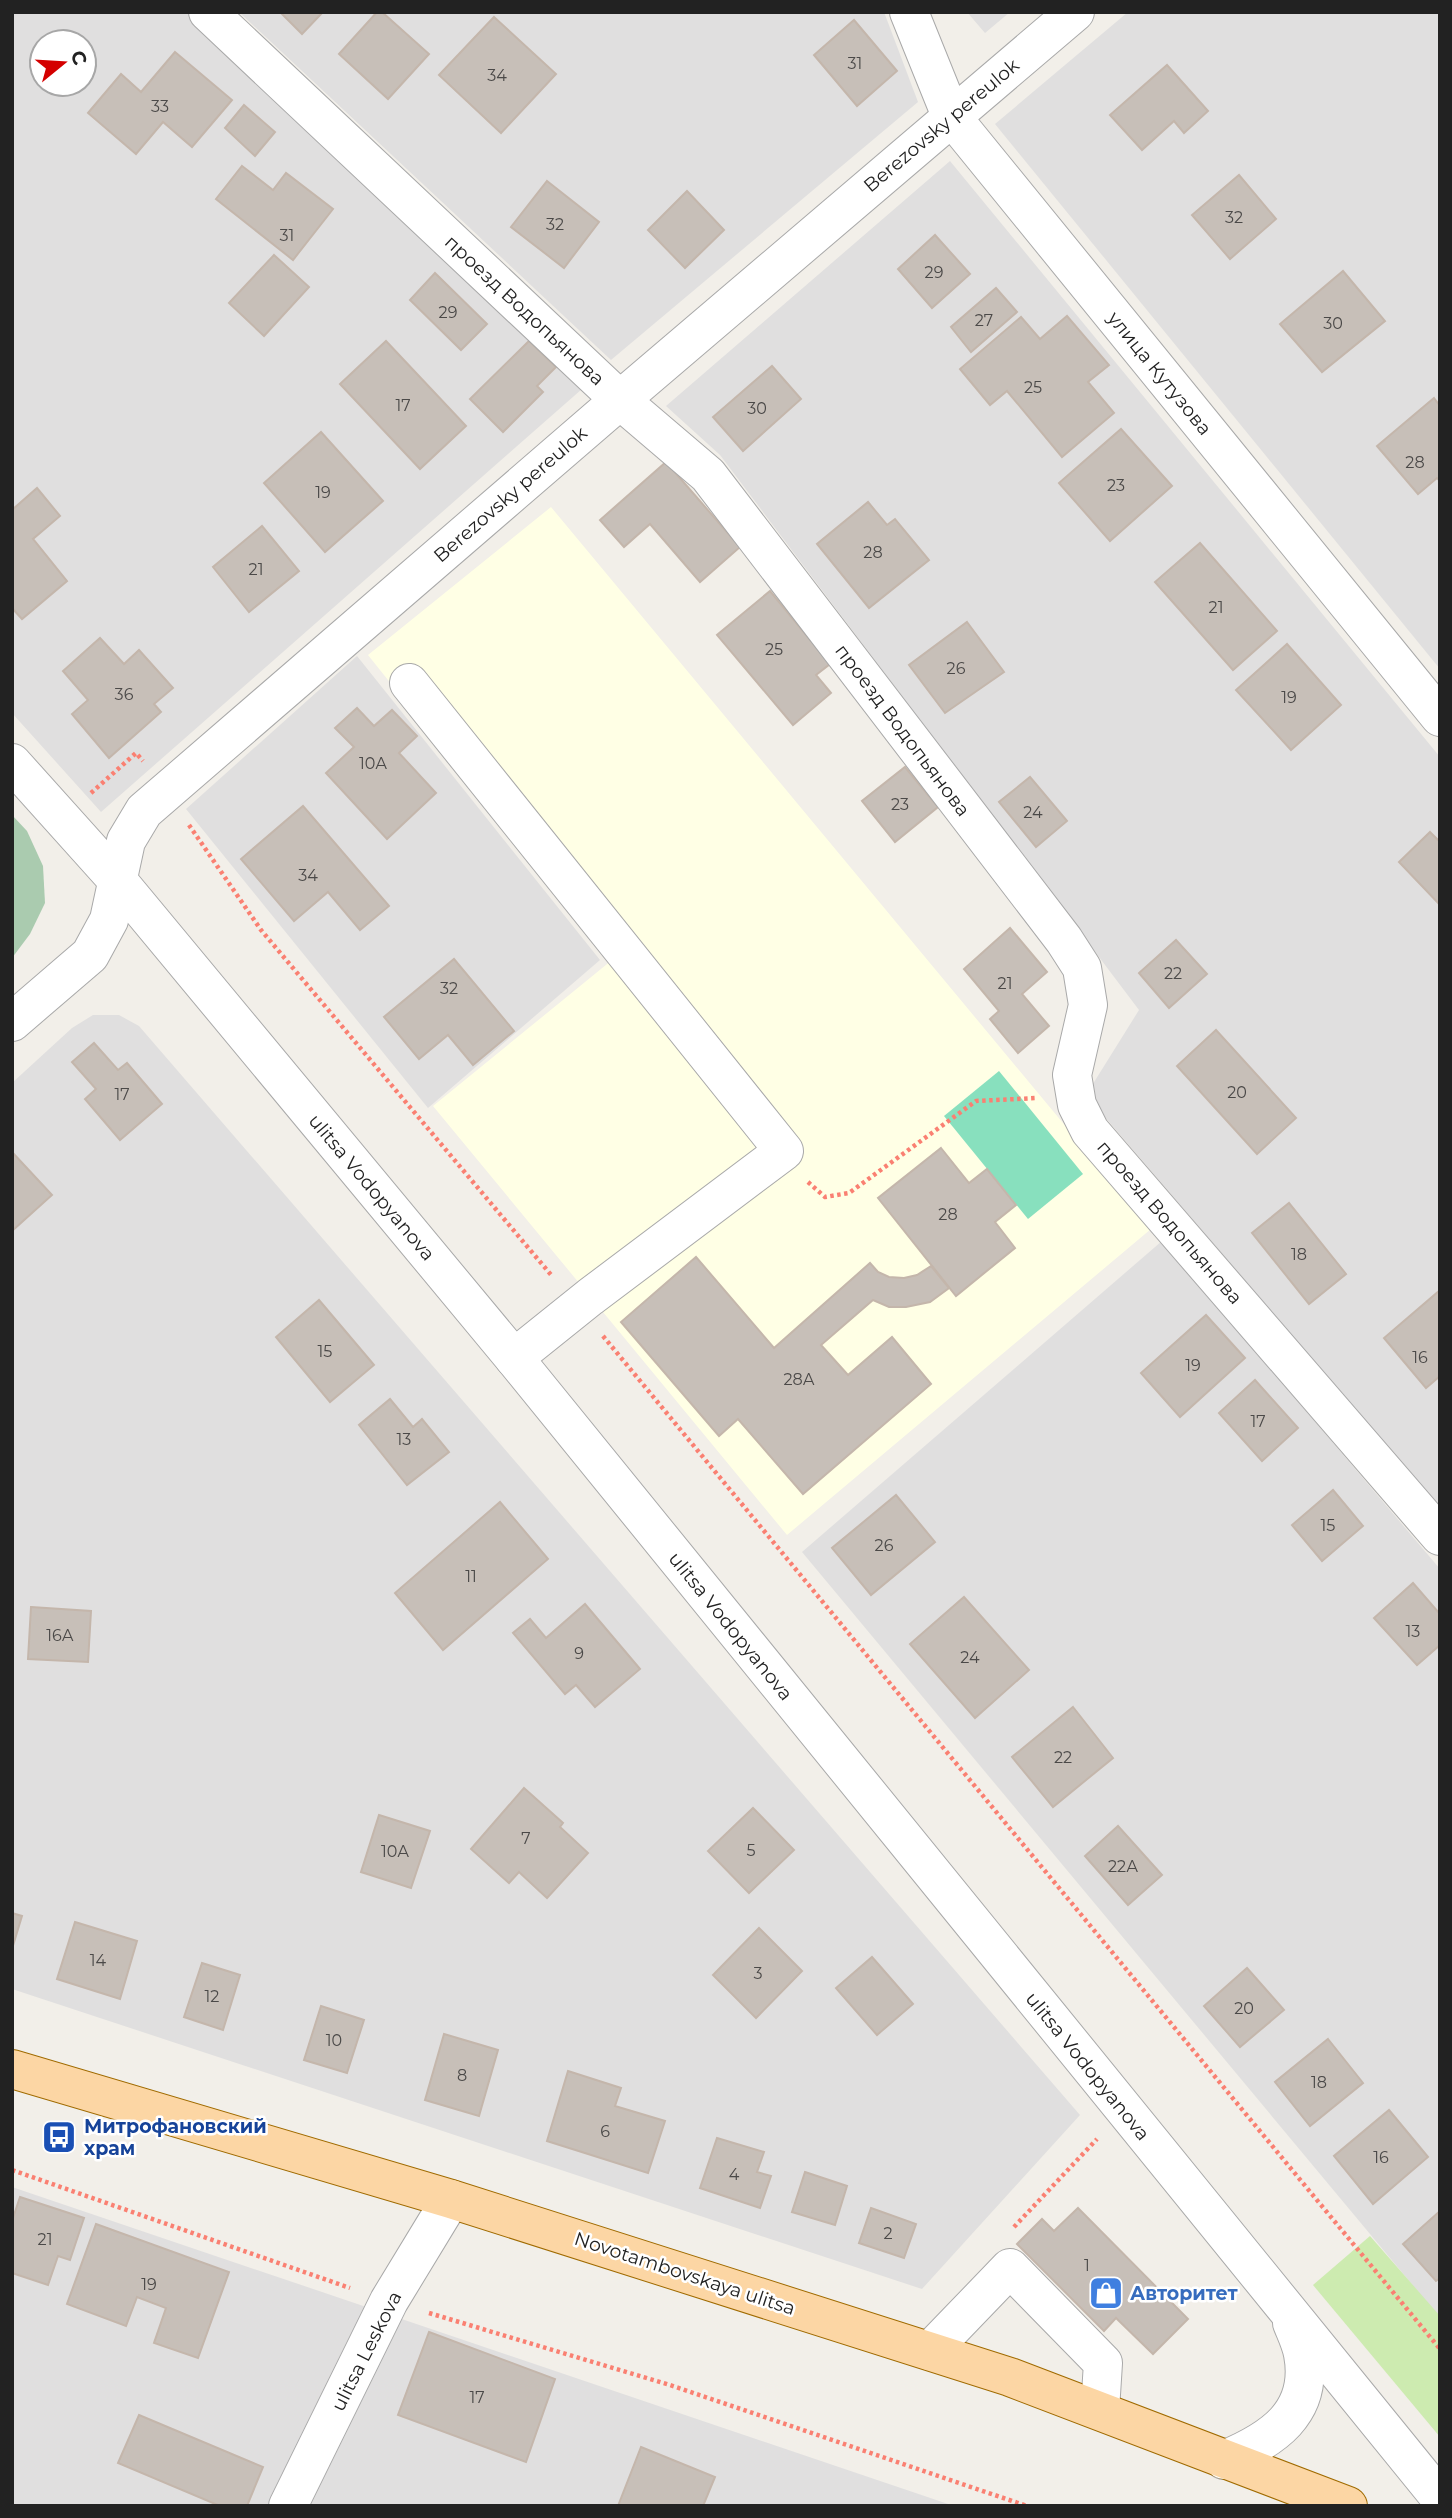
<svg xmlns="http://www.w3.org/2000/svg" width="1452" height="2518" font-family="Montserrat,sans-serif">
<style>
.residential{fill:#e0dfdf;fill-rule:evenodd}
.education{fill:#ffffe5}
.grass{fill:#cdebb0}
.cemetery{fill:#aacbaf}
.pitch{fill:#88e0be}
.building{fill:#c7bfb8;stroke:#c4b6ab;stroke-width:2}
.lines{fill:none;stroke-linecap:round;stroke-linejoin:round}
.minor-casing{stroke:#a9a9a9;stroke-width:40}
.major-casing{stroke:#a06b00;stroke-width:40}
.path{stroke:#fa8072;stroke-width:4.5;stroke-dasharray:3.5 3.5;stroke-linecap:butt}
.minor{stroke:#fff;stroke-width:38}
.major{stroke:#fcd6a4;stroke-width:38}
.labels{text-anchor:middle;stroke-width:5;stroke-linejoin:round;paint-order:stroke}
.number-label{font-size:16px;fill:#4b4948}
.street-label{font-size:19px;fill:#222;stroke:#fff}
.transit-label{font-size:19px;font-weight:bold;fill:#164399;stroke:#fff;text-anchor:start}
.shop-label{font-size:19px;font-weight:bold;fill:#366cbe;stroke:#fff;text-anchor:start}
</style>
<rect width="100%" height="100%" fill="#f2efe9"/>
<g class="residential">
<path d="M12,12H196L582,389L101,812L12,713ZM42,42H84V84H42Z"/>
<polygon points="239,12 884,12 918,102 611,360"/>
<polygon points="967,12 1010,12 985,33"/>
<polygon points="1128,12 1440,12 1440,669 995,124"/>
<polygon points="950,161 1440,757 1440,1508 1086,1095 1139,1010 720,455 666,406"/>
<polygon points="357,656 600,960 428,1108 186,809"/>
<polygon points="93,1015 119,1015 139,1026 1080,2115 922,2289 12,1989 12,1083 72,1028"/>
<polygon points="1162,1241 1440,1569 1440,2318 802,1552"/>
<polygon points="12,2187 954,2506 12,2506"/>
</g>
<polygon class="education" points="551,507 1151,1229 787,1535 433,1106 612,960 368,655"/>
<polygon class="grass" points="1370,2236 1440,2316 1440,2437 1313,2285"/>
<polygon class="cemetery" points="12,815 27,831 43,866 45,903 30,934 12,958"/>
<polygon class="pitch" points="999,1071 1083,1174 1028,1219 944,1116"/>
<g class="building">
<polygon points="280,12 323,12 302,34"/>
<polygon points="377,12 382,12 429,54 388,99 339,54"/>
<polygon points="494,17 556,74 501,133 439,75"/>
<polygon points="854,20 897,71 857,106 814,55"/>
<polygon points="175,52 232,100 192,147 163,122 136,154 88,113 121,74 141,92"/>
<polygon points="1167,65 1208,111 1184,133 1174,121 1142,150 1110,115"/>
<polygon points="244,105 275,132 255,156 225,128"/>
<polygon points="242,166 273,190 286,173 333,209 293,260 216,199"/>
<polygon points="1239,175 1276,219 1230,259 1192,215"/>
<polygon points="547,181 599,222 564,268 511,227"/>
<polygon points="687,191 724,230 685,268 648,230"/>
<polygon points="935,235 970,274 932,308 898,269"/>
<polygon points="274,255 309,287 264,336 229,303"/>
<polygon points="1343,271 1385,321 1322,372 1280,324"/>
<polygon points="435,273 487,324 461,350 410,300"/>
<polygon points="996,288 1017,312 971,352 951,327"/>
<polygon points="1067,316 1109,365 1088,382 1114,413 1062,457 1007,391 990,405 960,369 1021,317 1040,339"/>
<polygon points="386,341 466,426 420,469 340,384"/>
<polygon points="529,341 556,367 537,386 543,392 503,432 470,399"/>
<polygon points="772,366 801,399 743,451 713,417"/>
<polygon points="1434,398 1440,406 1440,481 1437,478 1418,494 1377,446"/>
<polygon points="1121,429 1172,486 1110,541 1059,483"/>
<polygon points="321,432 383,501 325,552 264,483"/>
<polygon points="666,462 740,547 700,582 650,524 624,547 600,520"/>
<polygon points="37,488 60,516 33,539 67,581 22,619 12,608 12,510"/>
<polygon points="868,502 887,525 895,519 929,560 869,608 817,544"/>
<polygon points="262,526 299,571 249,612 213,567"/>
<polygon points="1200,543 1277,631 1233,670 1155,582"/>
<polygon points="770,591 830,664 816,675 831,693 793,725 717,635"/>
<polygon points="967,622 1004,672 945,713 909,665"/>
<polygon points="100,638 124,664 139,650 173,688 154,704 161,712 109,758 72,714 88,700 63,671"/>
<polygon points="1287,644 1341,705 1291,750 1236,690"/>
<polygon points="357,708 374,726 392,710 417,736 399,753 436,793 387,839 326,773 354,747 335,728"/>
<polygon points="905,767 938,807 895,842 862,801"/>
<polygon points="1030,777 1067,821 1036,847 999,802"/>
<polygon points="303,806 389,906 360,930 328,892 294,921 241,859"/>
<polygon points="1430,832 1440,842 1440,905 1399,862"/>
<polygon points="1010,928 1047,972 1022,994 1049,1026 1018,1053 990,1019 999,1011 964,969"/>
<polygon points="1176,940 1207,974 1169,1008 1139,973"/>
<polygon points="454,959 514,1031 473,1065 448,1035 419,1059 384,1017"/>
<polygon points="1216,1030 1296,1118 1257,1154 1177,1066"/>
<polygon points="94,1043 118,1070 127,1063 162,1104 120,1140 85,1099 96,1089 72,1062"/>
<polygon points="941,1148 969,1183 987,1169 1016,1205 995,1222 1015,1248 956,1296 878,1198"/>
<polygon points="12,1152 52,1195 12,1231"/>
<polygon points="1289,1203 1346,1274 1309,1304 1252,1233"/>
<polygon points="696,1257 774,1348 870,1263 878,1272 889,1277 904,1278 917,1275 931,1266 949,1288 930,1302 906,1307 889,1307 873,1300 821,1345 848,1375 892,1337 931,1384 803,1494 738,1419 719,1436 621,1322"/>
<polygon points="1439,1291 1440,1376 1426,1388 1384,1338"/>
<polygon points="319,1300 374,1365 330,1402 276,1337"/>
<polygon points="1206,1315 1245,1358 1180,1417 1141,1373"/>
<polygon points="1255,1380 1298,1428 1262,1461 1219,1413"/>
<polygon points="390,1399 413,1427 422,1419 449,1452 407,1485 359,1425"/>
<polygon points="1333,1490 1363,1526 1322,1561 1292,1525"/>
<polygon points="896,1495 935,1542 871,1595 832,1548"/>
<polygon points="500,1502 548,1559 443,1650 395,1593"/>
<polygon points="1413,1583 1440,1614 1440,1645 1417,1665 1374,1618"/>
<polygon points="964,1597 1029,1670 975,1718 910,1644"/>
<polygon points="585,1604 640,1669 595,1707 576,1685 565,1694 513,1633 530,1619 546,1638"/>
<polygon points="31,1607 91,1611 88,1662 28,1659"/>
<polygon points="1073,1707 1113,1758 1053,1807 1012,1757"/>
<polygon points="524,1788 563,1823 560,1827 588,1853 547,1898 519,1872 509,1883 471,1849"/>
<polygon points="753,1808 794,1850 749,1893 708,1851"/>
<polygon points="379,1815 430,1831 411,1888 361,1872"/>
<polygon points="1118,1826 1162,1875 1128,1905 1085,1856"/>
<polygon points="12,1913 22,1916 12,1949"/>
<polygon points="75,1922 137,1941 120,1999 57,1979"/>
<polygon points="759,1928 802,1971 756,2018 713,1975"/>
<polygon points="872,1957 913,2004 877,2035 836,1988"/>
<polygon points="202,1963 240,1975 223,2030 184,2017"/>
<polygon points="1247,1968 1284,2010 1240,2047 1204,2006"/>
<polygon points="321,2006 364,2020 347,2073 304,2060"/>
<polygon points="444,2034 498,2050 479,2116 425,2100"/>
<polygon points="1328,2039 1363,2083 1310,2126 1275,2082"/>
<polygon points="568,2071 621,2088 615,2106 665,2121 648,2173 547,2141"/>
<polygon points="1389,2110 1428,2157 1373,2204 1334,2156"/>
<polygon points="717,2138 764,2152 757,2172 771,2176 760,2208 700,2188"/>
<polygon points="805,2172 847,2186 835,2225 792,2212"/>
<polygon points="20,2197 84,2218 70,2260 58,2256 48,2285 12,2273 12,2221"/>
<polygon points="871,2208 916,2224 904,2258 859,2243"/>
<polygon points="1078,2208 1188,2319 1153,2354 1116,2318 1104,2331 1017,2244 1042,2219 1054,2231"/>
<polygon points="1440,2211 1440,2278 1436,2281 1403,2244"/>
<polygon points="96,2224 229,2272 198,2358 154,2343 166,2308 137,2297 126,2326 67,2304"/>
<polygon points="429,2332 555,2379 526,2462 398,2415"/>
<polygon points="139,2415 263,2467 247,2506 220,2506 118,2463"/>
<polygon points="641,2447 715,2477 703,2506 618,2506"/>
</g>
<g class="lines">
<g class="minor-casing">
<g id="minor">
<polyline points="208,12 620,400 708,475 1064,940 1082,968 1088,1005 1072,1075 1077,1105 1090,1131 1440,1536"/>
<polyline points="909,12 951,116 1440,717"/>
<polyline points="409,683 784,1151 590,1297 514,1358"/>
<polyline points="12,763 118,881 514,1358 1440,2498"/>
<polyline points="12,1022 90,955 109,920 126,841 144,811 620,400 1075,12"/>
<polyline points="930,2351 1010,2268 1103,2363 1100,2410"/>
<path d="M1224,2460C1272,2440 1314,2413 1303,2354C1301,2343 1296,2333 1292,2323"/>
<polyline points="288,2506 389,2301 451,2199"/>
</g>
</g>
<g class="major-casing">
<polyline id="major" points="12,2069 451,2199 1010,2377 1348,2506"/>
</g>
<g class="path">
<polyline points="91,793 136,753 143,761"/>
<polyline points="189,825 261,930 552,1276"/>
<polyline points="808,1182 825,1197 849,1193 976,1101 1037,1098"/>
<polyline points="603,1336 1440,2349"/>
<polyline points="12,2170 350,2288"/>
<polyline points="1014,2227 1097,2139"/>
<polyline points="429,2313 670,2385 1027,2506"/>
</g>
<use href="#minor" class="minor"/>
<use href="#major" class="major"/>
</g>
<defs>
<g id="bus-square" transform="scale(1.75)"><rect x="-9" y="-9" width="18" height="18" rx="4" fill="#1a4fb4" stroke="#fff"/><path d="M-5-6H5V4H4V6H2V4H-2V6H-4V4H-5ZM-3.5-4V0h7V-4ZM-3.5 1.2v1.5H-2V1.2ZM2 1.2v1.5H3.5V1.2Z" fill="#fff"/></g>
<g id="shop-square" transform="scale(1.75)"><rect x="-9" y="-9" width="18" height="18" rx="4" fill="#3f7fe0" stroke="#fff"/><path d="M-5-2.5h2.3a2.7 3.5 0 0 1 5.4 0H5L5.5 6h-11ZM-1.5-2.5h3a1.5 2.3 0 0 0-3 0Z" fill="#fff"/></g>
</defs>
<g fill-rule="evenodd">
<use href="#bus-square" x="59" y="2137"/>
<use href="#shop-square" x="1106" y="2293"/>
</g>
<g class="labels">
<g class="number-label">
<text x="855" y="69">31</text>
<text x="497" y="81">34</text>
<text x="160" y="112">33</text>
<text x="1234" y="223">32</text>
<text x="555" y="230">32</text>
<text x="287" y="241">31</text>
<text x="934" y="278">29</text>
<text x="448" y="318">29</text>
<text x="984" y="326">27</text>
<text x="1333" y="329">30</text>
<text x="1033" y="393">25</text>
<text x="403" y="411">17</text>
<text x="757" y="414">30</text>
<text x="1415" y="468">28</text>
<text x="1116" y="491">23</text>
<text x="323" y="498">19</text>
<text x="873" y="558">28</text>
<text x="256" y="575">21</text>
<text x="1216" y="613">21</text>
<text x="774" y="655">25</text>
<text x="956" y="674">26</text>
<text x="124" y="700">36</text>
<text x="1289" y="703">19</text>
<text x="373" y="769">10А</text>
<text x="900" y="810">23</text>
<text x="1033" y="818">24</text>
<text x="308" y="881">34</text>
<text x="1173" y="979">22</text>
<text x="1005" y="989">21</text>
<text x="449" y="994">32</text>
<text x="1237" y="1098">20</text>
<text x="122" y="1100">17</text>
<text x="948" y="1220">28</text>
<text x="1299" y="1260">18</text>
<text x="325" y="1357">15</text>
<text x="1420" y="1363">16</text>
<text x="1193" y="1371">19</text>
<text x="799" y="1385">28А</text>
<text x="1258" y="1427">17</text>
<text x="404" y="1445">13</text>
<text x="1328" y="1531">15</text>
<text x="884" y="1551">26</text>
<text x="471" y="1582">11</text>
<text x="1413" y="1637">13</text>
<text x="60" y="1641">16А</text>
<text x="579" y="1659">9</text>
<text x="970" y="1663">24</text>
<text x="1063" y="1763">22</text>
<text x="526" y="1844">7</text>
<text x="751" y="1856">5</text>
<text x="395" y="1857">10А</text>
<text x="1123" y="1872">22А</text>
<text x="98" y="1966">14</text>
<text x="758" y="1979">3</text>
<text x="212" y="2002">12</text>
<text x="1244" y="2014">20</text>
<text x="334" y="2046">10</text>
<text x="462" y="2081">8</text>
<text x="1319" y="2088">18</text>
<text x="605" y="2137">6</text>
<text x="1381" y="2163">16</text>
<text x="734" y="2180">4</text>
<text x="888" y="2239">2</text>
<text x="45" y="2245">21</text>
<text x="1087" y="2271">1</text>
<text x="149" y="2290">19</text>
<text x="477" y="2403">17</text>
</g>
<g class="street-label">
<text transform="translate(941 125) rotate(-40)" y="7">Berezovsky pereulok</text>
<text transform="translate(525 310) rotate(43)" y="7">проезд Водопьянова</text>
<text transform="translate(1160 373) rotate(51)" y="7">улица Кутузова</text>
<text transform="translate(510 494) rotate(-41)" y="7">Berezovsky pereulok</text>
<text transform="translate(903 730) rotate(53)" y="7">проезд Водопьянова</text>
<text transform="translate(372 1187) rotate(50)" y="7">ulitsa Vodopyanova</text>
<text transform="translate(1170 1222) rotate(49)" y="7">проезд Водопьянова</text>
<text transform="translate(731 1626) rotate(51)" y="7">ulitsa Vodopyanova</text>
<text transform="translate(1088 2066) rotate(51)" y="7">ulitsa Vodopyanova</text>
<text transform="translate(685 2273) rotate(18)" y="7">Novotambovskaya ulitsa</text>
<text transform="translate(366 2351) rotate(-63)" y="7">ulitsa Leskova</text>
</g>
<g class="transit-label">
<text x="84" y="2133">Митрофановский<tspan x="84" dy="22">храм</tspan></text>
</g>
<g class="shop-label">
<text x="1130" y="2300">Авторитет</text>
</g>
</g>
<rect width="1452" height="2518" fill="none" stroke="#222222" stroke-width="28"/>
<g transform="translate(63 63) rotate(72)"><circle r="33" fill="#ffffff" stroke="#a7a7a7" stroke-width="2"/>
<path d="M0-5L12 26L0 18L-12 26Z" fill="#d40000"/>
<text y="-10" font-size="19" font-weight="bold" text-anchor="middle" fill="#222222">С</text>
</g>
</svg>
